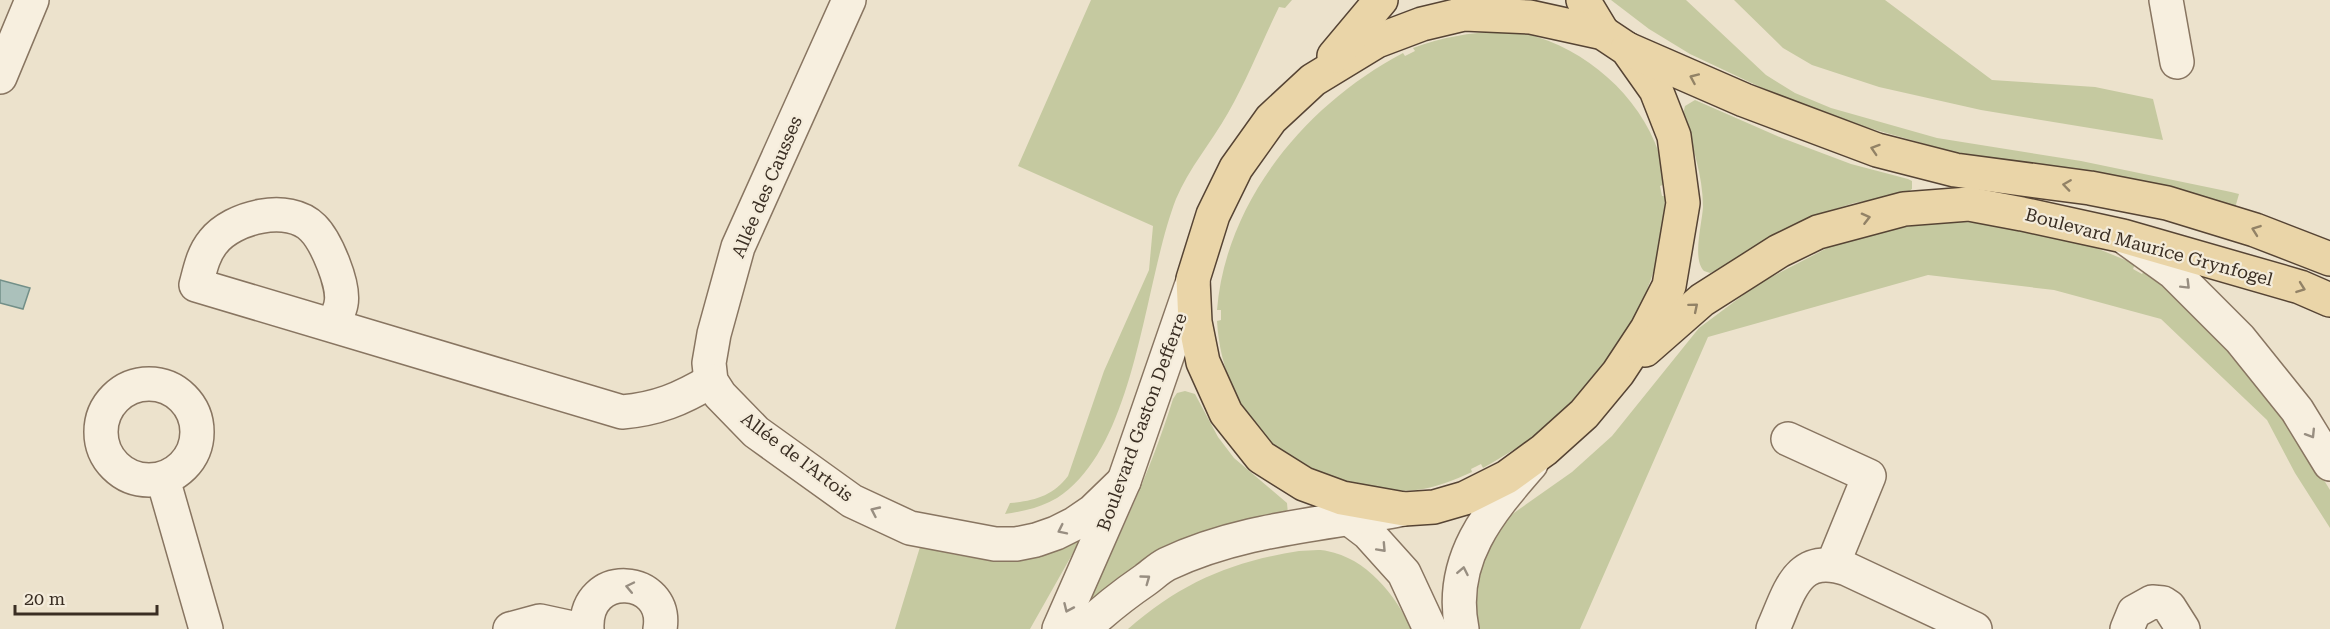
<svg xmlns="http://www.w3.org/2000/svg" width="2330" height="629" font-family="'Roboto Serif',serif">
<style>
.green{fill:#c5c9a0}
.water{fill:#abc1bb;stroke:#728f88;stroke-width:1.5}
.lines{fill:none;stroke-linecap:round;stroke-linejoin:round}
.minor-casing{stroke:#887561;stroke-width:36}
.major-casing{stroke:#564434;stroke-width:36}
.minor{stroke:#f7efdf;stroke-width:33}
.major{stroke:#ead5a8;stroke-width:33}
.oneway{stroke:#928266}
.oneway2{stroke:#988e81}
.labels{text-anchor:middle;stroke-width:4.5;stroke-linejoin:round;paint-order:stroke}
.street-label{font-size:18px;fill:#3a2e23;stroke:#f4ecdb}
</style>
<rect width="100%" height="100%" fill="#ece2cc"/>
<g class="green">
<path d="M1091,0H1292L1285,8L1279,7C1262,42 1247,80 1228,113C1211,143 1189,168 1176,199C1143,284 1137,447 1057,498C1040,508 1024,511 1005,514L1010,503C1034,501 1053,496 1068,476L1104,371L1149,270L1153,226L1018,166Z"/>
<polygon points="1611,0 1686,0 1766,75 1795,93 1831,108 1937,138 2081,161 2231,192 2239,194 2235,208 1974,158 1841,120 1760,87 1690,54 1649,29"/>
<polygon points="1734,0 1885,0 1992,80 2095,87 2153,99 2163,140 1981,110 1879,87 1812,65 1783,48"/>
<path d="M1500,31C1509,32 1519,32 1527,34C1586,49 1639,95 1659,153C1663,162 1663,174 1665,184L1660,186L1662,196H1665C1666,285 1613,374 1544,429C1527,442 1509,453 1490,464L1483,468L1481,464L1471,469L1472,472C1454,480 1435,488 1416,490C1310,499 1223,428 1217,321L1221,320V310H1217C1226,199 1308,103 1403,53L1405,56L1415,51L1413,48C1442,37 1469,33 1500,31Z"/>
<path d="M1695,100L1782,138L1851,164L1908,179L1912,181V189L1905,194L1854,203L1813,216L1717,270L1710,273L1704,271C1692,259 1702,224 1703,207C1703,175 1692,145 1683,114L1685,106Z"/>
<polygon points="1960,222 2002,223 2084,243 2135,264 2133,269 2142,274 2145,270 2185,303 2232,351 2229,354 2241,368 2247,365 2303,446 2330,490 2330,528 2295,473 2267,420 2161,319 2054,290 1928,275 1708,337 1580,629 1475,629 1473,616 1481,556 1495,533 1511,515 1572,472 1612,436 1699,328 1758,284 1833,245 1871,234 1921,224"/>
<path d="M1185,391L1195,394L1218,437L1234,458L1287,503L1288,514L1082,612C1117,543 1150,473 1173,399L1177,393Z"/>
<path d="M1082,537L1030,629H895L920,547C960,556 1008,568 1049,553C1060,549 1071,543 1082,537Z"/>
<path d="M1299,551C1308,551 1319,549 1327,551C1366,558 1396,595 1411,629H1128C1181,583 1230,562 1299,551Z"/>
</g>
<polygon class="water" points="0,280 30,288 23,309 0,303"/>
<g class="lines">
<g class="minor-casing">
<g id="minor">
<polyline points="849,0 738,247 714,334 709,363 711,381 720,395 756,432 852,501 910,528 995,544 1016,544 1036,540 1056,533 1074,524 1093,511 1124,481"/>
<polyline points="2166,0 2177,62"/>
<polyline points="0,77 32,0"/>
<polyline points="2127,239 2173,272 2240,339 2297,410 2330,464"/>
<path d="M333,325C335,319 340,311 341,304C345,285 326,241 313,228C289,203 232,217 213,242C203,254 200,270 196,285L622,412C657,409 681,399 711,381"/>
<circle cx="149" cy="432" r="48"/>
<polyline points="1788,439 1869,476 1833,564"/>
<polyline points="163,479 206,629"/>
<polyline points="1339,511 1368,533 1404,573 1430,629"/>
<polyline points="510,629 540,621 577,629"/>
<path d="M587,629C584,568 669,575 660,629"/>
<polyline points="1059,629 1124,481 1193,281"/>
<path d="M1084,629C1103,611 1123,595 1145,580C1152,575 1159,568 1167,564C1243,528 1323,525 1403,509"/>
<path d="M1462,629C1448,560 1489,512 1531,464"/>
<path d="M1773,629C1790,591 1797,552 1847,569L1975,629"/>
<polyline points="2127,629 2134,612 2152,602 2163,603 2169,607 2183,629"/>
</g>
</g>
<g class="major-casing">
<g id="major">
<polyline points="1583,0 1603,33"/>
<polygon points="1464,14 1530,17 1603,33 1627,49 1656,90 1674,136 1683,203 1669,286 1647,329 1618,373 1584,414 1544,450 1507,477 1465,498 1434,507 1404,509 1342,498 1304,484 1261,457 1226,413 1203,362 1195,322 1193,279 1213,215 1236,168 1271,119 1313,80 1377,41 1422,24"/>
<polyline points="1627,49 1744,100 1877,150 1955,170 2090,188 2167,203 2255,230 2330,259"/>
<polyline points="1334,56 1381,0"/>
<polyline points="1645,350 1702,300 1779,251 1818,232 1904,209 1969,204 2022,214 2123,236 2300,287 2330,300"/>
</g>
</g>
<use href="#minor" class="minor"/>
<use href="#major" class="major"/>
</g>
<defs><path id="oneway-chevron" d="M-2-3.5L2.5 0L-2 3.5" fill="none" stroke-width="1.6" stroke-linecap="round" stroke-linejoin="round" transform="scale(1.5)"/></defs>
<g class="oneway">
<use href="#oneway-chevron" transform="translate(1694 78) rotate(-156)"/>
<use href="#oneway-chevron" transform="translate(1875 149) rotate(-162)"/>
<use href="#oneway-chevron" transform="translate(2067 185) rotate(-172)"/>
<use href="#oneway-chevron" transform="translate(1866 218) rotate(-14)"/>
<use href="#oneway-chevron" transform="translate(2256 230) rotate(-160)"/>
<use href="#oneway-chevron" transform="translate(2301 288) rotate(20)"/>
<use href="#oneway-chevron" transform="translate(1694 307) rotate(-40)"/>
</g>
<g class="oneway2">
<use href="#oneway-chevron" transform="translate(2186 285) rotate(45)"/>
<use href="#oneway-chevron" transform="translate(2311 434) rotate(58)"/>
<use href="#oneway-chevron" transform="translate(875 511) rotate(-155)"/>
<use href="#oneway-chevron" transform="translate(1062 530) rotate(154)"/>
<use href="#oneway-chevron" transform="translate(1382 548) rotate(47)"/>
<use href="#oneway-chevron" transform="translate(1463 571) rotate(-79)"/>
<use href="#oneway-chevron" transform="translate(1146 579) rotate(-36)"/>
<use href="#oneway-chevron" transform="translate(630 587) rotate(-168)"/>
<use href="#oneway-chevron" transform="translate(1068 608) rotate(114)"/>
</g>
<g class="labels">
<g class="street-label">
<text transform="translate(767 187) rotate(-67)" y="6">Allée des Causses</text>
<text transform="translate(2149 247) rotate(15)" y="6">Boulevard Maurice Grynfogel</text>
<text transform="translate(1142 422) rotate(-70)" y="6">Boulevard Gaston Defferre</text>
<text transform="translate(797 457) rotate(37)" y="6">Allée de l'Artois</text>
</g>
</g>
<path d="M15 605v9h142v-9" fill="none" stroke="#3a2e23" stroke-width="3"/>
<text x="24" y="605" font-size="18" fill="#3a2e23" stroke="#f4ecdb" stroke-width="4.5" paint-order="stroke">20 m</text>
</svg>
